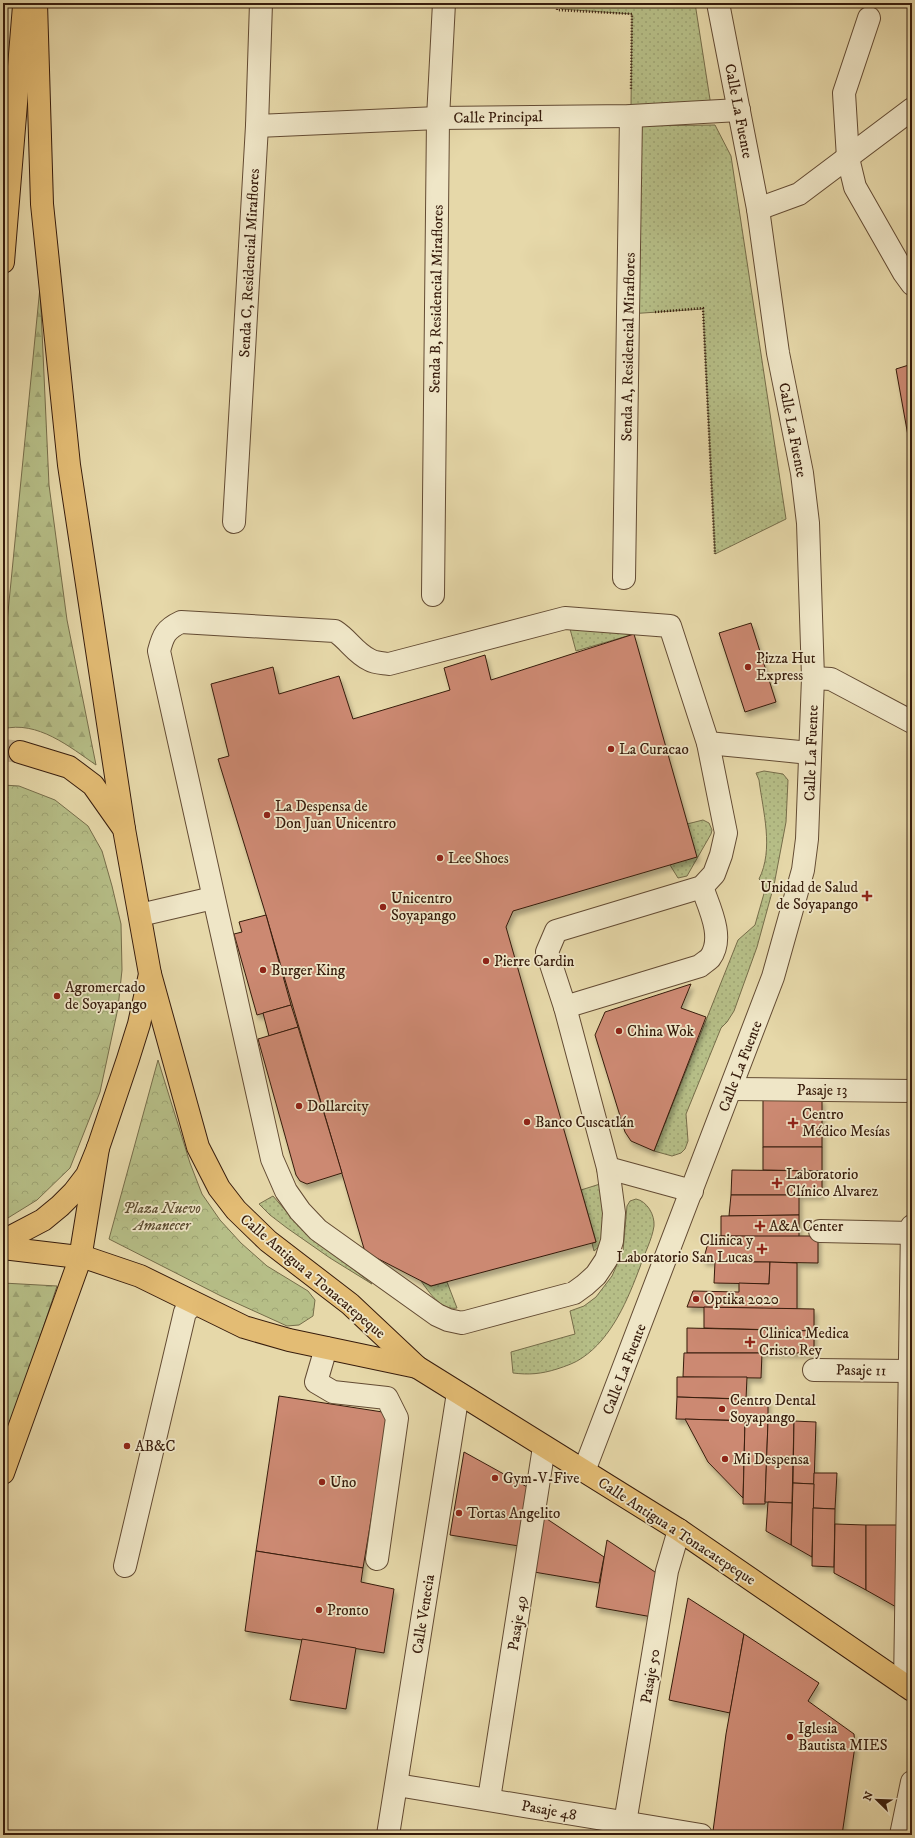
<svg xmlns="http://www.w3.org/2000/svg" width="915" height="1838" font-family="'IM FELL DW Pica',serif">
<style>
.grass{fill:url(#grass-dots);stroke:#766d4a}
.forest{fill:url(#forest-firs);stroke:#766d4a}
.park{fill:url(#park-crowns);stroke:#766d4a}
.building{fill:#cc8972;stroke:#371c0c;filter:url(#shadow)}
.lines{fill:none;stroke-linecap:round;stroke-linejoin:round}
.major-tunnel{stroke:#c3b28a;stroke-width:22;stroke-dasharray:22 11;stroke-linecap:butt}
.minor-casing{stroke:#634b33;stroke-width:24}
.major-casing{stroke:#371c0c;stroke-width:24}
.highway-casing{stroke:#371c0c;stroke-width:24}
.path{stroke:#371c0c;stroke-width:2.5;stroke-dasharray:1 2;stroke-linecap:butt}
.minor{stroke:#efe6c7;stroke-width:22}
.major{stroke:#e3bc74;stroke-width:22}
.highway{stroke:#e3bc74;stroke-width:22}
.poi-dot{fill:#8f2418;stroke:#efe6c7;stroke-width:1.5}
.labels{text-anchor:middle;stroke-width:3.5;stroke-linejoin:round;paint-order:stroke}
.street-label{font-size:15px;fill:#371c0c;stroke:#efe6c7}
.poi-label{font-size:15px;fill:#371c0c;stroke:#efe6c7;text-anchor:start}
.park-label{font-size:15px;font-style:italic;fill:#5d4d31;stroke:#efe6c7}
</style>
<defs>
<pattern id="grass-dots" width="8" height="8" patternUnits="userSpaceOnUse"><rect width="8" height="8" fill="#b6be87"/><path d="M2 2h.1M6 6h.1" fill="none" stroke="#9da373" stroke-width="1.8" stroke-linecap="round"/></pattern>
<pattern id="forest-firs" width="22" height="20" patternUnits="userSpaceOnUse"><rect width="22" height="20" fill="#b6be87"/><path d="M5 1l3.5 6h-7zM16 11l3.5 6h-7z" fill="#9da373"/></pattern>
<pattern id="park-crowns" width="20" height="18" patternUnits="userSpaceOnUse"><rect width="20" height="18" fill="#b6be87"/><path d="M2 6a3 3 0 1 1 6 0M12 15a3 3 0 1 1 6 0" fill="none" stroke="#9da373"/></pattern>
<filter id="shadow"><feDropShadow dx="2.5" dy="4.5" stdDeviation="2" flood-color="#0004"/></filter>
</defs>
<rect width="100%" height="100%" fill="#e6d8a9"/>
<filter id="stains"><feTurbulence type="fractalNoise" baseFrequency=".005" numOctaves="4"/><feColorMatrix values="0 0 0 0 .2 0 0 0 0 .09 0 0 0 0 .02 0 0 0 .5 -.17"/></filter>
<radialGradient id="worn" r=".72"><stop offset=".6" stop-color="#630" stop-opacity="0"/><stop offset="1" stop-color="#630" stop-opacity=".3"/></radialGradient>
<g class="grass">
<polygon points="561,3 695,3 711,106 631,107 632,14 561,9"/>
<polygon points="715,125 731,156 786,519 715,554 703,309 628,314 632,126"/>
<polygon points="570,629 634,634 576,651"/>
<path d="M764,771L783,774L788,780L786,822L774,885L757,947L734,1011L727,1022L721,1028L686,1114L688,1141L685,1149L681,1153L672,1156L654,1151L738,940L755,925L765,890L763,883L759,879C774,849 763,812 759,780L756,773Z"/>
<polygon points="703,820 709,823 712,830 711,834 687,876 678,878 670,865 687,824"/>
<path d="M600,1184L603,1185C603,1201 609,1242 594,1251L592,1243L596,1242L581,1190Z"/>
<path d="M273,1196C301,1231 337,1256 372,1284L330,1258L287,1228L270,1215L259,1204Z"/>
<path d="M636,1199C647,1201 655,1215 654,1226C652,1240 644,1254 640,1267C628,1299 612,1338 582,1358C575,1363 566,1366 557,1369C541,1374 529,1375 513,1373L511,1352L575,1334L570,1311L584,1306L596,1297L612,1276L623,1251L627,1206L630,1201Z"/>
<path d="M421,1281L431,1286L447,1282L457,1308C441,1311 429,1292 421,1281Z"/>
</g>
<g class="forest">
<path d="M40,287L49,485L67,620L96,765C70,747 37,720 3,729V663Z"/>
<polygon points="3,1283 57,1286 3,1449"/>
</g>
<g class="park">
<polygon points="3,785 19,786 55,800 88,826 102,851 112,886 121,924 122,970 118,1008 100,1092 70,1168 37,1200 3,1221"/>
<polygon points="158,1060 190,1163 202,1194 220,1220 241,1243 267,1266 308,1291 315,1300 313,1316 299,1325 287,1326 221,1296 109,1239"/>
</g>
<g class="building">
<polygon points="912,364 912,458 896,369"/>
<polygon points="751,623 776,702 745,712 719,633"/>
<polygon points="634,634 697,857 513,911 506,927 596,1242 431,1286 365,1252 266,915 218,759 229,756 211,684 273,667 279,694 339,676 353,719 450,690 444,668 485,655 491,680"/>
<polygon points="266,915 291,1005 257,1015 234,934 242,932 239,922"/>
<polygon points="691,984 681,1008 706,1017 654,1151 631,1141 625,1132 595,1035 605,1012"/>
<polygon points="291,1005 298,1027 269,1036 263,1013"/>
<polygon points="298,1027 342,1173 307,1184 300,1181 296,1175 258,1039"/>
<rect x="763" y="1099" width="59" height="48"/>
<polygon points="763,1147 822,1147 822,1171 763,1170"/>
<polygon points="732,1170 822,1171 822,1195 731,1195"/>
<polygon points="731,1195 799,1195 799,1215 729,1216"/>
<polygon points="799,1215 799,1237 721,1236 721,1216"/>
<polygon points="710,1236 818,1236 818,1263 703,1261"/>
<polygon points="715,1262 770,1262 769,1284 714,1283"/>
<polygon points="770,1262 797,1263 797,1309 687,1307 693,1291 739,1292 739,1283 769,1284"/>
<polygon points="704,1307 814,1309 814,1331 704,1328"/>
<polygon points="687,1328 814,1331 814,1353 687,1353"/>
<polygon points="684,1353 762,1353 761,1378 683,1377"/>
<polygon points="677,1377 747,1377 746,1399 677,1397"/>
<polygon points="279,1396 389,1413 363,1568 256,1551"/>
<polygon points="677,1397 768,1400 768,1421 676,1419"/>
<polygon points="685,1419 745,1421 743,1498 708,1462"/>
<polygon points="745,1421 768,1421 765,1504 743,1504"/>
<polygon points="768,1421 794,1421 792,1503 765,1502"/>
<polygon points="794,1421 816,1422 814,1484 793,1483"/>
<polygon points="464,1452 529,1488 519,1546 450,1535"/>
<polygon points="814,1473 837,1473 835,1509 813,1508"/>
<polygon points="793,1483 814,1484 812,1557 791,1545"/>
<polygon points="768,1502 792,1503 791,1545 766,1531"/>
<polygon points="813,1508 835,1509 834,1567 812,1566"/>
<polygon points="544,1517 604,1557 599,1583 534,1572"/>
<polygon points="835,1524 866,1525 866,1590 834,1573"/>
<polygon points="866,1525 901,1525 898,1608 866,1590"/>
<polygon points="607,1540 664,1578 658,1618 596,1607"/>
<polygon points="256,1551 363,1568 361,1582 394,1589 384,1653 245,1631"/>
<polygon points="688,1598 744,1634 730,1713 669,1700"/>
<polygon points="744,1634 819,1683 808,1701 854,1734 855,1746 842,1835 738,1835 713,1831 726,1734"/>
<polygon points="302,1639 356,1648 346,1709 290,1700"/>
</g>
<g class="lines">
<polyline class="major-tunnel" points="3,750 20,752"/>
<g class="minor-casing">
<g id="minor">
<polyline points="869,18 844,93 848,158 855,187 904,273 912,284"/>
<polyline points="257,126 438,118 631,116 739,110"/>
<polyline points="758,209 799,194 912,109"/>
<polyline points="234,522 257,126 261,3"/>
<polyline points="624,578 631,116"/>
<polyline points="433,595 438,118 444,3"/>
<path d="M565,618L670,626L708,743L726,833L721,855L714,874L702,887L556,931L547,952L565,1007L608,1168L614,1213L612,1241L606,1260L596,1275L585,1285L574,1293L462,1323L448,1320L437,1315L318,1230L300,1211L286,1191L272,1159L159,651C163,635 166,629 181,622L335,631C348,639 355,653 370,660C375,663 383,663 389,664Z"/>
<polyline points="813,678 831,679 912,722"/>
<polyline points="708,743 810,753"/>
<polyline points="140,915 213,898"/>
<path d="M565,1007L700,966C703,963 707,961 710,958C725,938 709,907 702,887"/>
<polyline points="731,1089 912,1091"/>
<polyline points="608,1168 692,1191"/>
<polyline points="820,1231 912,1233"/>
<polyline points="326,1348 316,1382 333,1392 387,1398 397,1418 377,1559"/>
<polyline points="814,1370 909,1371"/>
<polyline points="584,1471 773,977 803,870 807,839 813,678 808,523 802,473 778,353 758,209 718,3"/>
<polyline points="125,1566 185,1312 194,1304"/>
<polyline points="905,1685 912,1226"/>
<polyline points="397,1785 701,1835"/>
<polyline points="489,1799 544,1447"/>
<polyline points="625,1823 667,1571 679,1530"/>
<polyline points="388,1835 458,1393"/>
<polyline points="901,1835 912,1782"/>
</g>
</g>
<g class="major-casing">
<g id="major">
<polyline points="150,974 198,1147 219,1188 236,1210 268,1241 350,1304 417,1367 679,1530 912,1690"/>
<polyline points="3,1241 43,1220 60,1206 74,1192 87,1175 98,1148 128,1059 139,1024 150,974 124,829 93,785 69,767 20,752"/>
<polyline points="3,1248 87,1258 140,1276 244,1327 289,1340 417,1367"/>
</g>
</g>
<g class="highway-casing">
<g id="highway">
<polyline points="36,3 42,204 69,465 124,829"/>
<polyline points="3,262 24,6"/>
<polyline points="3,1473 80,1259 98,1148"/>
</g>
</g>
<g class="path">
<polyline points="558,3 557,10 632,14 631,89"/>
<polyline points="655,312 703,308 715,554"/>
</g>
<use href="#minor" class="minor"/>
<use href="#major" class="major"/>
<use href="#highway" class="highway"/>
</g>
<g class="poi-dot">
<circle cx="748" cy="667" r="4"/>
<circle cx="611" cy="749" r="4"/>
<circle cx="267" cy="815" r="4"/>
<circle cx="440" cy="858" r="4"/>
<path d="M865 890h4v4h4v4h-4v4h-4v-4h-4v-4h4z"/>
<circle cx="383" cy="907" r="4"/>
<circle cx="486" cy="961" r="4"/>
<circle cx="263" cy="970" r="4"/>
<circle cx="57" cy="996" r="4"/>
<circle cx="619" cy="1031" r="4"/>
<circle cx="299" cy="1106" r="4"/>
<circle cx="527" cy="1122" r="4"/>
<path d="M791 1117h4v4h4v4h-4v4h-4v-4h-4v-4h4z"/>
<path d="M775 1177h4v4h4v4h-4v4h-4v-4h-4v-4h4z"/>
<path d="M758 1220h4v4h4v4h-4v4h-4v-4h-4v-4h4z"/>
<path d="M760 1243h4v4h4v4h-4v4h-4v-4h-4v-4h4z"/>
<circle cx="696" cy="1299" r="4"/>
<path d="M748 1336h4v4h4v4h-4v4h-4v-4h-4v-4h4z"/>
<circle cx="722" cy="1409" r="4"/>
<circle cx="127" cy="1446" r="4"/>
<circle cx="725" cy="1459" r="4"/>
<circle cx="495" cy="1478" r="4"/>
<circle cx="322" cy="1482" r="4"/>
<circle cx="459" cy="1513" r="4"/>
<circle cx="319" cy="1610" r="4"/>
<circle cx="790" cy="1737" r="4"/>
</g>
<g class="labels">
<g class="street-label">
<text transform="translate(739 111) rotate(79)" y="5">Calle La Fuente</text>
<text transform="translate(498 117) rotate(-1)" y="5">Calle Principal</text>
<text transform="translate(249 263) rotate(-87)" y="5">Senda C, Residencial Miraflores</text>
<text transform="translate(436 299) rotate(-89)" y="5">Senda B, Residencial Miraflores</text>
<text transform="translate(628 347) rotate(-89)" y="5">Senda A, Residencial Miraflores</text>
<text transform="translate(793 430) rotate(79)" y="5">Calle La Fuente</text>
<text transform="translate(811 753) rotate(-88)" y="5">Calle La Fuente</text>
<text transform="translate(740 1066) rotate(-69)" y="5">Calle La Fuente</text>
<text x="822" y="1095">Pasaje 13</text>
<text transform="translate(313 1276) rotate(40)" y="5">Calle Antigua a Tonacatepeque</text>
<text transform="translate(624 1369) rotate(-69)" y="5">Calle La Fuente</text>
<text transform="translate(861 1370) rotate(1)" y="5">Pasaje 11</text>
<text transform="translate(677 1531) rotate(33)" y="5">Calle Antigua a Tonacatepeque</text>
<text transform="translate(423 1614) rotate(-81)" y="5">Calle Venecia</text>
<text transform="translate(517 1623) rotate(-81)" y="5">Pasaje 49</text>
<text transform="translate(650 1676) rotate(-80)" y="5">Pasaje 50</text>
<text transform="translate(549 1810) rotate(10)" y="5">Pasaje 48</text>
</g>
<g class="poi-label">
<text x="756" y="663">Pizza Hut<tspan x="756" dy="17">Express</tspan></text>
<text x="619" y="754">La Curacao</text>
<text x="275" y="811">La Despensa de<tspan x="275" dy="17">Don Juan Unicentro</tspan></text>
<text x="448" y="863">Lee Shoes</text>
<text x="858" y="892" text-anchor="end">Unidad de Salud<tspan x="858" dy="17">de Soyapango</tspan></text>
<text x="391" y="903">Unicentro<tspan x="391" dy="17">Soyapango</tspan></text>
<text x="494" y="966">Pierre Cardin</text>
<text x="271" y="975">Burger King</text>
<text x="65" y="992">Agromercado<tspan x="65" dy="17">de Soyapango</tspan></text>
<text x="627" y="1036">China Wok</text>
<text x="307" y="1111">Dollarcity</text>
<text x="802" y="1119">Centro<tspan x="802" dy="17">Médico Mesías</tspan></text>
<text x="535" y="1127">Banco Cuscatlán</text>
<text x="786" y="1179">Laboratorio<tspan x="786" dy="17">Clínico Alvarez</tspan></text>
<text x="769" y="1231">A&amp;A Center</text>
<text x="753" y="1245" text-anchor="end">Clinica y<tspan x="753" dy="17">Laboratorio San Lucas</tspan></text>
<text x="704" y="1304">Optika 2020</text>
<text x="759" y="1338">Clinica Medica<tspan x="759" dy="17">Cristo Rey</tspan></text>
<text x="730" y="1405">Centro Dental<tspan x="730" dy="17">Soyapango</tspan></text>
<text x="135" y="1451">AB&amp;C</text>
<text x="733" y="1464">Mi Despensa</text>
<text x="503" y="1483">Gym-V-Five</text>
<text x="330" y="1487">Uno</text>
<text x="467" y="1518">Tortas Angelito</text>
<text x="327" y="1615">Pronto</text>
<text x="798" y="1733">Iglesia<tspan x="798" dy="17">Bautista MIES</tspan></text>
</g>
<g class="park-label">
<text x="162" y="1213">Plaza Nuevo<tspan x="162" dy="17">Amanecer</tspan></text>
</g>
</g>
<rect width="915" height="1838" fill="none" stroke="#e6d8a9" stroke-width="16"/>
<rect x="4" y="4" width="907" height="1830" fill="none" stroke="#371c0c" stroke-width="2"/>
<rect x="8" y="8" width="899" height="1822" fill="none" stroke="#371c0c"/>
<g transform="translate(877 1800) rotate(293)" stroke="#efe6c7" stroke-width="3" paint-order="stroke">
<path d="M0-3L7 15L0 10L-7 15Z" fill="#371c0c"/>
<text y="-6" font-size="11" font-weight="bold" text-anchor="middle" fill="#371c0c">N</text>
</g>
<rect width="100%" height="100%" filter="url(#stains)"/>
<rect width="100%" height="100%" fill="url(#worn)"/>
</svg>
